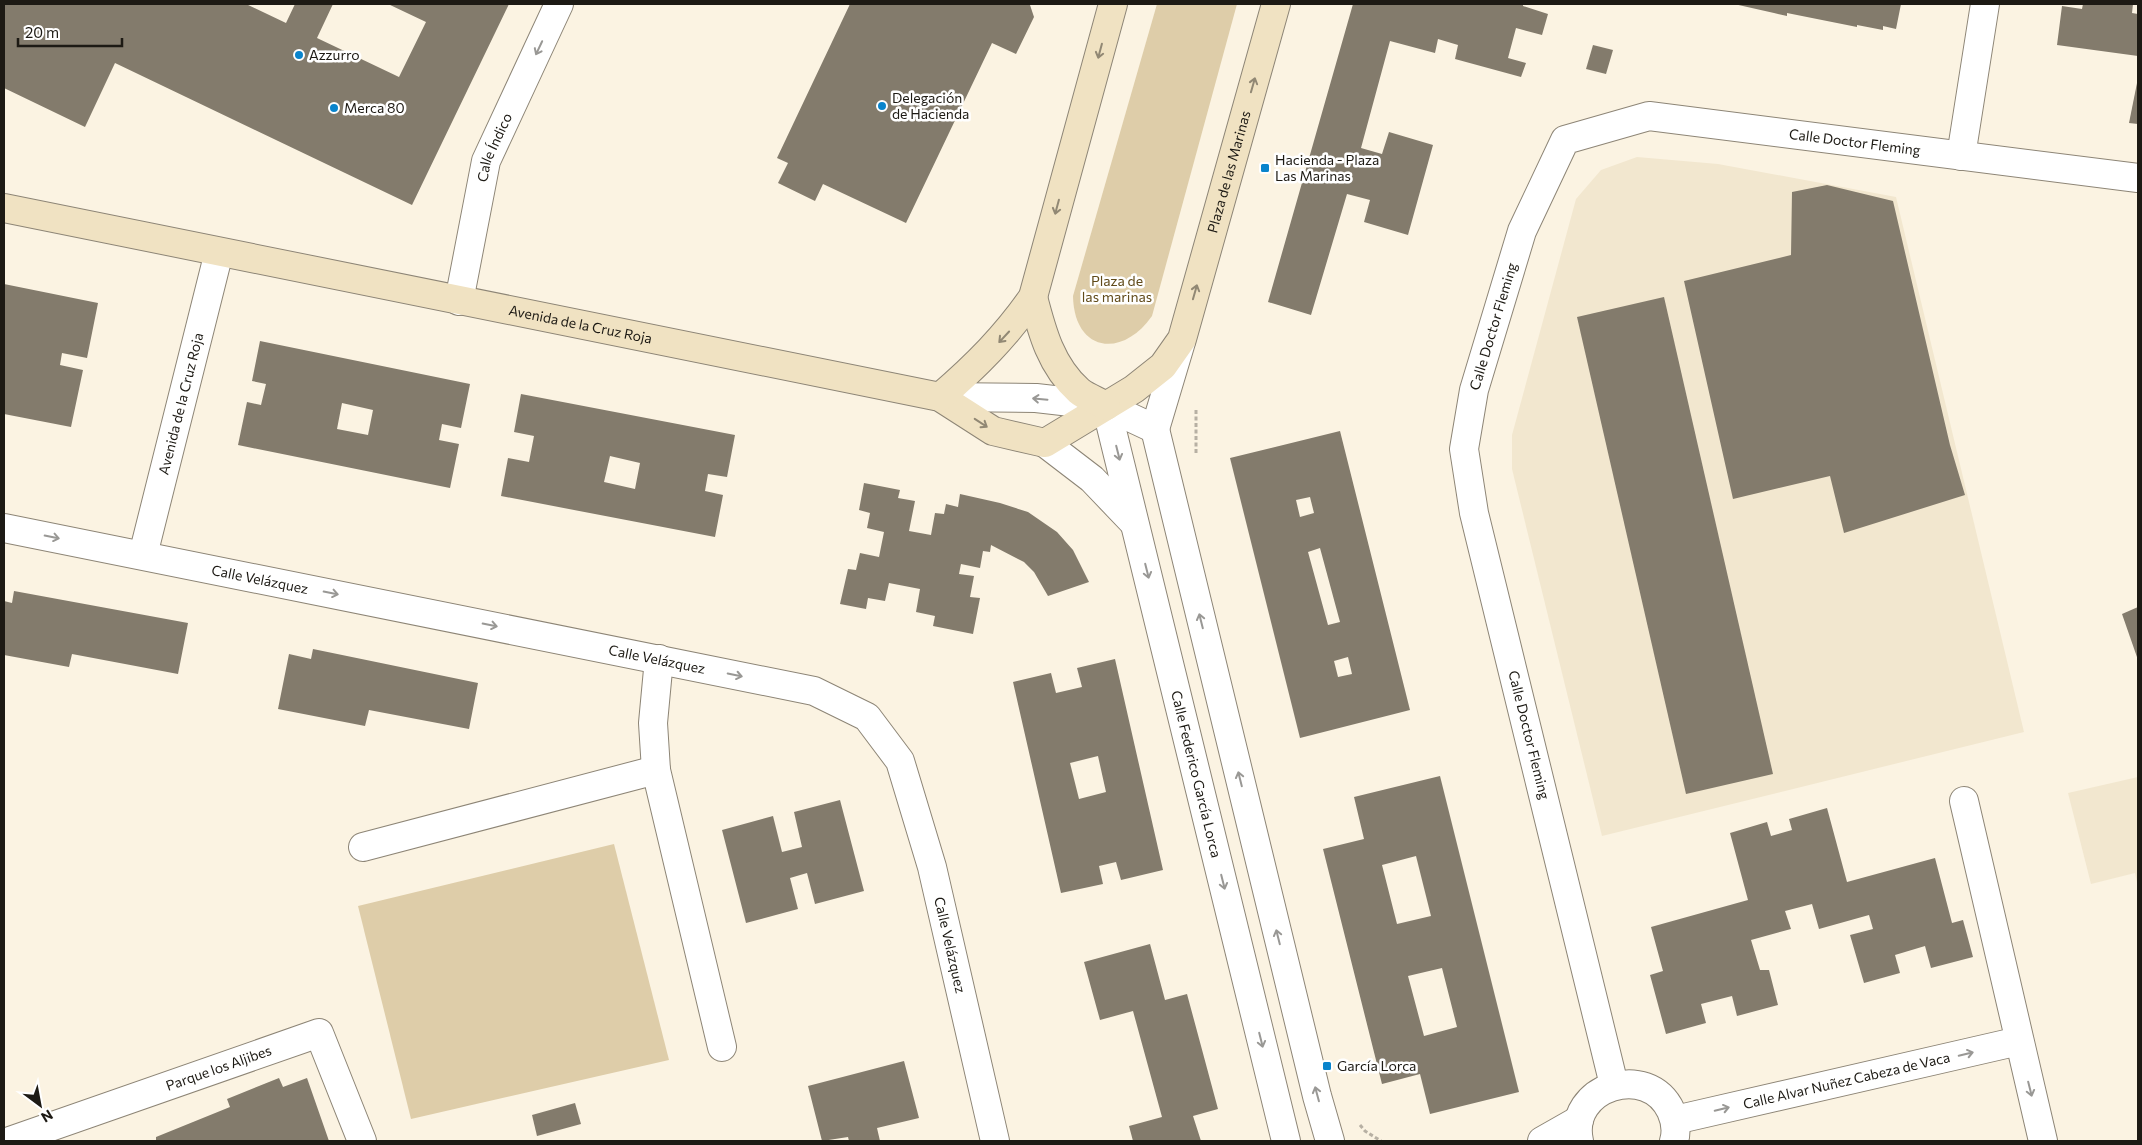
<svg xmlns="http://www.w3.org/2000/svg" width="2142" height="1145" font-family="Commissioner,sans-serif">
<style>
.built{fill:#f2e7cf}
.green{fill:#decda9}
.building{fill:#837b6c;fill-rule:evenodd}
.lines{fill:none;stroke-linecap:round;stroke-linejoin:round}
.street-casing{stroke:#8d8576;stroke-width:30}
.secondary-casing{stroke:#8d8576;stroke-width:30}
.path{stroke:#b7b0a3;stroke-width:3;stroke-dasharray:4 2.5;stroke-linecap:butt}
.street{stroke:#fff;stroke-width:28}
.secondary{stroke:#f0e2c2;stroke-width:28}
.oneway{stroke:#999895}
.oneway2{stroke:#918874}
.poi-dot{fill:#0984cc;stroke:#fff;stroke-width:2}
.labels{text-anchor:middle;stroke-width:5;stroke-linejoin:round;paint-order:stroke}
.poi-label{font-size:14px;fill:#1d1a14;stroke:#fff;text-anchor:start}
.street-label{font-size:14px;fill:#1d1a14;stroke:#fff}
.park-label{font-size:14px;fill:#604a19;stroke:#fff}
</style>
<rect width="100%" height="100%" fill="#fbf3e2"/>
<g class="built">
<polygon points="1637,157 1718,164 1896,197 2024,732 1602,836 1512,469 1512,435 1576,199 1601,170"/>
<polygon points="2138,777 2138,887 2135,873 2091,884 2068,793"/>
</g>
<g class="green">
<path d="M1157,4H1237L1152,316C1122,359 1074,352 1073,296Z"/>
<polygon points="614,844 669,1060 411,1119 358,906"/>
</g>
<g class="building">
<polygon points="4,4 246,4 286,23 295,4 333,4 317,38 399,77 426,22 388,4 509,4 412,205 115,63 85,127 4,88"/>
<polygon points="850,4 1028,4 1030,5 1034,17 1016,54 992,43 906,223 823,184 815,201 778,183 788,163 777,158"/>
<polygon points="1353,4 1523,4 1523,6 1548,14 1542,35 1516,28 1508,58 1526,63 1521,77 1455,59 1458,45 1438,39 1435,53 1390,41 1361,148 1382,154 1389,132 1433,145 1408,235 1364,222 1370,200 1347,194 1311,315 1268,302"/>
<polygon points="1734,4 1901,4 1896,29 1883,26 1883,30 1857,25 1857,27 1787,13 1787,16 1774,13"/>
<polygon points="2083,4 2133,4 2132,13 2138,14 2138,56 2057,45 2062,6 2082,9"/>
<polygon points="1593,45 1613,50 1606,74 1586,69"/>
<polygon points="2137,83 2138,83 2138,124 2129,123"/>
<polygon points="1827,185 1893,201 1950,445 1965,495 1844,533 1830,476 1733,499 1684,281 1791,255 1792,192"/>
<polygon points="4,284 98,303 87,358 62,353 60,365 83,370 71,427 4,414"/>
<polygon points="1664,297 1773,774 1686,794 1577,317"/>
<path d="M260,341L470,384L461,428L442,424L439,440L459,444L450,488L238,445L247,402L261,405L266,384L252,381ZM342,403L373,410L368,435L337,429Z"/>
<path d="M521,394L735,435L727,477L708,474L705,491L723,495L715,537L501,496L508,458L529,462L534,436L514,432ZM610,456L640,463L635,489L604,482Z"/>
<path d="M1340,431L1410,710L1300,738L1230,458ZM1310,497L1314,513L1300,517L1296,500ZM1320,548L1340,622L1328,625L1308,552ZM1348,657L1352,674L1338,677L1334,661Z"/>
<polygon points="864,483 900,490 898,498 915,501 909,531 931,535 935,513 944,514 946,504 958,507 960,494 1000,503 1028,512 1057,532 1073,550 1089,582 1048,596 1034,572 1024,562 991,545 990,552 983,551 980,568 961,564 959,574 974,576 970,597 980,598 973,634 933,626 935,616 916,612 920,589 889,583 885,601 868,598 866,609 840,604 848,569 856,570 860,553 879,557 884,532 867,528 870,513 859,510"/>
<polygon points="14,591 188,623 178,674 72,654 69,667 4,655 4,601 12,603"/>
<polygon points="2138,607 2138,660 2122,614"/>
<polygon points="313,649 478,683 469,729 369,710 365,726 278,709 289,654 311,659"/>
<path d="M1115,659L1163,870L1121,880L1116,862L1099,866L1103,884L1061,893L1013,682L1051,673L1056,693L1082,687L1077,668ZM1098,756L1106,792L1079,799L1070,763Z"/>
<path d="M1440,776L1519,1092L1430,1114L1420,1074L1382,1084L1323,849L1364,839L1354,797ZM1416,856L1431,916L1397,924L1382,865ZM1442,968L1457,1027L1424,1036L1408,976Z"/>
<polygon points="840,800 864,891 815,904 807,873 790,878 798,909 746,923 722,830 773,816 782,852 802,847 794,812"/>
<polygon points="1827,808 1847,882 1935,858 1952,923 1963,920 1973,957 1931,968 1925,946 1895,955 1900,973 1864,983 1850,935 1873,929 1869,915 1819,929 1812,904 1785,911 1791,929 1751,940 1760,970 1769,970 1778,1005 1737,1016 1732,996 1701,1004 1706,1023 1666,1034 1650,975 1663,971 1651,927 1748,900 1730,833 1767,822 1771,836 1792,830 1789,819"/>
<polygon points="1150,944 1165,1000 1187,994 1218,1109 1193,1116 1201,1141 1133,1141 1129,1126 1162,1117 1133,1011 1100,1020 1084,962"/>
<polygon points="904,1061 919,1118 877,1128 880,1141 849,1141 848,1137 822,1141 808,1086"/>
<polygon points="279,1078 283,1087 307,1078 329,1141 156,1141 156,1137 230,1107 227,1099"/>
<polygon points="575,1103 581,1124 537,1136 532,1115"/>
</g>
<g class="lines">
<g class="street-casing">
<g id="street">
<polyline points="1961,156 1985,4"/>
<path id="s1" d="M459,301L486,161L559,4"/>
<polyline points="940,397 1036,398 1106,406 1155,429"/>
<path id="s2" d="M1106,406L1286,1141"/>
<polyline points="1155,429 1317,1096 1330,1141"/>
<polyline points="1155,429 1181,342"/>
<polyline points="1045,443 1092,479 1134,523"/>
<path id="s3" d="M4,528L814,691L867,717L900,761L932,867L995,1141"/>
<path id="s4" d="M143,555L219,252"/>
<polyline points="659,659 653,723 656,770 722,1047"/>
<polyline points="1964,801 2043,1141"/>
<polyline points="363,847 656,770"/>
<path id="s5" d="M1614,1085L1474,513L1464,449L1474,390L1522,231L1565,140L1649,116L2138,178"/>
<path id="s6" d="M1675,1120L2019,1041"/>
<path id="s7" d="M10,1141L319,1033L362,1141"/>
<polyline points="1542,1141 1579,1120"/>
<path d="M1579,1141C1567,1087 1648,1061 1671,1111C1675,1120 1677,1131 1674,1141"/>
</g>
</g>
<g class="secondary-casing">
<g id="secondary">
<path id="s8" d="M4,208L940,397L993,431L1045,443L1134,389L1163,366L1182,339L1276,4"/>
<path d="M1033,297C1042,332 1051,366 1079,391C1086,397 1098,401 1106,406"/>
<path d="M940,397C976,366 1006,336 1033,297L1113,4"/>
</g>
</g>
<g class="path">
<polyline points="1196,453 1196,410"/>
<polyline points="1360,1125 1365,1131 1381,1141"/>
</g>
<use href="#street" class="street"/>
<use href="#secondary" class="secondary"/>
</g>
<defs><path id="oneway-shaft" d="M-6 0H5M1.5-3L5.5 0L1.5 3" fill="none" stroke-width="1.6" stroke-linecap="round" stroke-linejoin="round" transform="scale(1.25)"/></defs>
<g class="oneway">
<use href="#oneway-shaft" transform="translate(539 48) rotate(115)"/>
<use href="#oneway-shaft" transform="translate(1040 399) rotate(-175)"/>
<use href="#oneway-shaft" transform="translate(1118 453) rotate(76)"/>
<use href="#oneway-shaft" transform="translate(52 537) rotate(11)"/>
<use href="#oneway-shaft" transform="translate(1147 571) rotate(76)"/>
<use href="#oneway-shaft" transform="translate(331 593) rotate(11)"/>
<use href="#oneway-shaft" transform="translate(1201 621) rotate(-104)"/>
<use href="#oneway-shaft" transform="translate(490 625) rotate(11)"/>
<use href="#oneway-shaft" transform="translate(735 675) rotate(12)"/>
<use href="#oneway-shaft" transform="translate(1240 779) rotate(-104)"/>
<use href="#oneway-shaft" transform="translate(1223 882) rotate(76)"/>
<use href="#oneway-shaft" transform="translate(1278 937) rotate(-104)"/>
<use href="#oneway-shaft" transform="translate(1261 1040) rotate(76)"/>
<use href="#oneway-shaft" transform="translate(1966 1054) rotate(-13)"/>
<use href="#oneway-shaft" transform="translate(2030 1089) rotate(76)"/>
<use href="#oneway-shaft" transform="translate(1317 1094) rotate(-105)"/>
<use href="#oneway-shaft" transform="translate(1722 1109) rotate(-13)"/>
</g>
<g class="oneway2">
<use href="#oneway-shaft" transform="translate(1100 51) rotate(105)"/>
<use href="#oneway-shaft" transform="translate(1253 85) rotate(-74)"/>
<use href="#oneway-shaft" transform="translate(1057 207) rotate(105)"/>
<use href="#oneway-shaft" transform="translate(1195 292) rotate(-74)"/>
<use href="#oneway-shaft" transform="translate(1004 337) rotate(133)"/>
<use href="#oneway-shaft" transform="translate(981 423) rotate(33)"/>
</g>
<g class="poi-dot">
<circle cx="299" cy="55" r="5"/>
<circle cx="882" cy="106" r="5"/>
<circle cx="334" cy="108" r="5"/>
<rect x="1260" y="163" width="10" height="10" rx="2.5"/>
<rect x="1322" y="1061" width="10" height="10" rx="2.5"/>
</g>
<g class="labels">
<g class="poi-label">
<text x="309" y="60">Azzurro</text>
<text x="892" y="103">Delegación<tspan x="892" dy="16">de Hacienda</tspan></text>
<text x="344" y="113">Merca 80</text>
<text x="1275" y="165">Hacienda - Plaza<tspan x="1275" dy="16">Las Marinas</tspan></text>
<text x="1337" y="1071">García Lorca</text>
</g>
<g class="street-label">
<text dy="5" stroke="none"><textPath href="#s5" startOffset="1275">Calle Doctor Fleming</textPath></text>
<text dy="5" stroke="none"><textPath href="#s1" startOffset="158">Calle Índico</textPath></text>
<text dy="5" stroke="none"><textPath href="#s8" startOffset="1419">Plaza de las Marinas</textPath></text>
<text dy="5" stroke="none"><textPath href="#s8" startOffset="588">Avenida de la Cruz Roja</textPath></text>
<text dy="5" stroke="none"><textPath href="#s5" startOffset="780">Calle Doctor Fleming</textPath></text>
<text dy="5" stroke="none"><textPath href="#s4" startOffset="156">Avenida de la Cruz Roja</textPath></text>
<text dy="5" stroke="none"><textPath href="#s3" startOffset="261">Calle Velázquez</textPath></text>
<text dy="5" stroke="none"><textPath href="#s3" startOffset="666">Calle Velázquez</textPath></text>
<text transform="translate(1529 735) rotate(76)" y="5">Calle Doctor Fleming</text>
<text dy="5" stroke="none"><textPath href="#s2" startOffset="379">Calle Federico García Lorca</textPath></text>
<text dy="5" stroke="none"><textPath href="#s3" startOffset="1131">Calle Velázquez</textPath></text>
<text dy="5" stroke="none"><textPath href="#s7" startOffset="221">Parque los Aljibes</textPath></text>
<text dy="5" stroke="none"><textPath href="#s6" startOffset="176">Calle Alvar Nuñez Cabeza de Vaca</textPath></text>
</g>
<g class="park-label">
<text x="1117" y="286">Plaza de<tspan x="1117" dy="16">las marinas</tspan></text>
</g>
</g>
<rect width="2142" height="1145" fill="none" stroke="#1d1a14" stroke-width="10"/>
<g transform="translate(40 1105) rotate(148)" stroke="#ffffff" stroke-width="4" paint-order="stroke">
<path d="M0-4L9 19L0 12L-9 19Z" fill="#1d1a14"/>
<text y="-8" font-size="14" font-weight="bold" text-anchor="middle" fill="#1d1a14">N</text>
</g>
<path d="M18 38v8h104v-8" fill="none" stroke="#1d1a14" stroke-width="2.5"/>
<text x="25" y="38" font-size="15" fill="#1d1a14" stroke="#ffffff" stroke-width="4" paint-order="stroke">20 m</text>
</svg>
